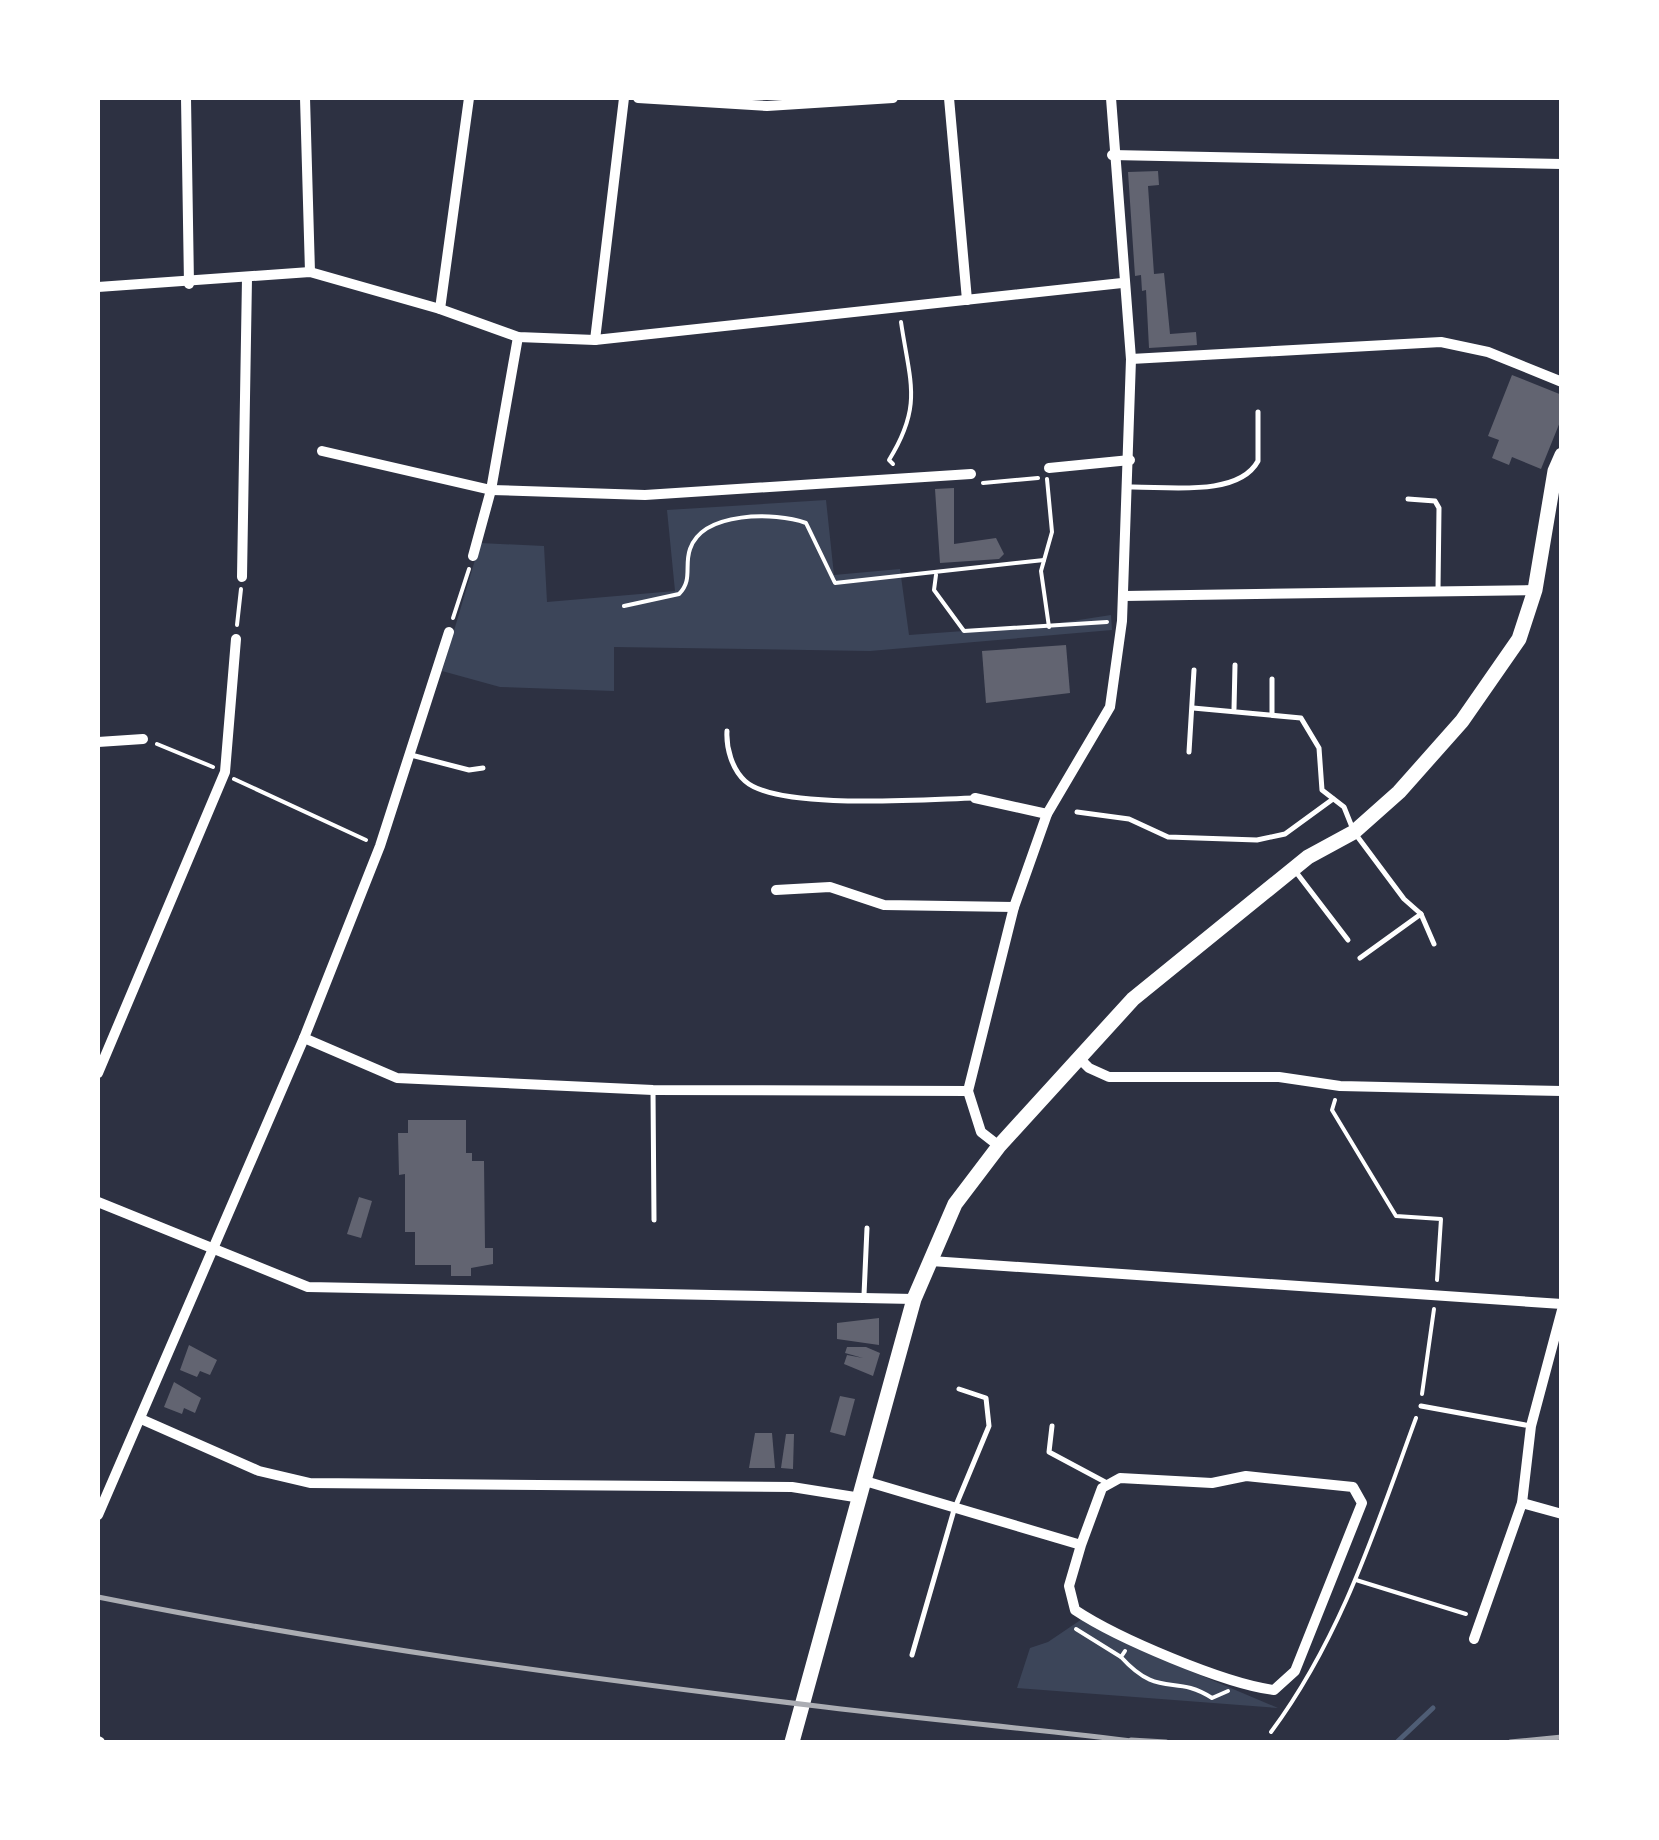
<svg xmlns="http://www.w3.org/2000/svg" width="1659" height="1840" font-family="'Source Serif 4',serif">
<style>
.green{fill:#3c4559}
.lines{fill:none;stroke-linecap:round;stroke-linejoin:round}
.stream{stroke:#4f5d75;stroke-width:5}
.building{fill:#626471}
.path{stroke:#fff;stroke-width:4}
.service{stroke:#fff;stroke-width:5}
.minor{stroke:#fff;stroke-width:10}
.secondary{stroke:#fff;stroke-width:15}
.rail{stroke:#abadb3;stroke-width:5}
</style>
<rect width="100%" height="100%" fill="#2d3142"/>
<g class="green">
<polygon points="826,500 834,575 900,569 909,635 1046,625 1111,615 1112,630 870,651 614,647 614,691 500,687 442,671 480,543 544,546 547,602 675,591 667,510"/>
<polygon points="1082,1619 1136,1648 1278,1708 1017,1688 1030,1648 1048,1642"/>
</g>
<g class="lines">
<polyline class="stream" points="1397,1742 1433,1708"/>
</g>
<g class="building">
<polygon points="1158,171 1159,185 1148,186 1154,274 1164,273 1170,334 1196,332 1197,345 1149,348 1146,290 1142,291 1141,275 1135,276 1128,172"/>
<polygon points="1512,375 1562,395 1562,417 1541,469 1512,457 1509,465 1492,458 1499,440 1488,436"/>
<polygon points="954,488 954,544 996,538 1004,554 999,559 940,563 935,489"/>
<polygon points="1066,645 1070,693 986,703 982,651"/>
<polygon points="408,1120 466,1120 466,1153 472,1153 472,1161 484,1161 485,1248 493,1248 493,1264 471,1268 471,1276 451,1276 451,1265 415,1265 415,1232 405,1232 405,1174 399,1175 398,1133 408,1133"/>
<polygon points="359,1197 372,1201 361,1238 347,1234"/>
<polygon points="879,1318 879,1345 837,1339 837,1323"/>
<polygon points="189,1345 217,1360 210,1375 200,1371 197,1377 180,1370"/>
<polygon points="847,1347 866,1347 880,1353 873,1376 844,1364 847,1355 863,1358 845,1353"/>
<polygon points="174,1382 201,1398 195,1413 184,1408 182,1414 164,1407"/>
<polygon points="840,1396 855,1399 845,1436 830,1432"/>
<polygon points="755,1433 772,1433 775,1468 749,1468"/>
<polygon points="786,1434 794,1434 793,1469 781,1468"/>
</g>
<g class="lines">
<g class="path">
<path d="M893,464L889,460C923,405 910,383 901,322"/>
<polyline points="1047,479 1052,532 1041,571 1049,627"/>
<polyline points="983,483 1038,478"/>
<polyline points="936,575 934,590 964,631 1107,622"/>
<path d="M624,606L679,594C693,580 684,566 690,549C703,511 775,512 806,523L835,583L1044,560"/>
<polyline points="453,618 469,569"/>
<polyline points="237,625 241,589"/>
<polyline points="157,744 213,767"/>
<polyline points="234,779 366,840"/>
<polyline points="1335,1100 1332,1110 1396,1216 1441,1219 1437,1280"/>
<polyline points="1422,1394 1434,1309"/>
<polyline points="1356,1580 1466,1614"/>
<polyline points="1076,1629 1121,1657"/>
<path d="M1125,1651L1121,1657C1160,1700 1174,1673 1212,1698L1228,1691"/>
<path d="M1271,1732C1341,1638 1376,1527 1416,1418"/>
</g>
<g class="service">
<path d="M1129,487C1165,486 1238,498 1258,461V412"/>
<polyline points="1408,499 1435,501 1439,508 1438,590"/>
<polyline points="1272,679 1272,713"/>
<polyline points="1193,708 1301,718 1319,748 1322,790 1344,807 1354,832 1404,899 1421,914 1434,944"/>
<polyline points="1234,709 1235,665"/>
<path d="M727,731C726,748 732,769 745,781C778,811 928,799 975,798"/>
<polyline points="1189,752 1194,670"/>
<polyline points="411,755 469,770 483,768"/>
<polyline points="1077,812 1129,819 1168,837 1257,840 1285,834 1333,799"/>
<polyline points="1296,872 1348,940"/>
<polyline points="1360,958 1421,914"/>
<polyline points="653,1090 654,1220"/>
<polyline points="864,1295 867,1228"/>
<polyline points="1421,1406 1531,1426"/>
<polyline points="1052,1426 1049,1452 1107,1483"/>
<polyline points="912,1655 954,1510 989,1426 986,1398 959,1389"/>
</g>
<g class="minor">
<polyline points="186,98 189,284"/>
<polyline points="305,98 310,272"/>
<polyline points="638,98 767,106 893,98"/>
<polyline points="949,98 967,300"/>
<polyline points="1112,155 1562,164"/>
<polyline points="98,287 310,272 440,309 518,337 595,340 1122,283"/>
<polyline points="440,309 469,98"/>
<polyline points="595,340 624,98"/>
<polyline points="1131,359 1441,342 1488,352 1562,382"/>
<polyline points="322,451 491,490 645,495 971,474"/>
<polyline points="1049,468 1130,460"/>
<polyline points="473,556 491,490 518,337"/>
<polyline points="242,577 247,278"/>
<polyline points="1124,596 1535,590"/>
<polyline points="98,742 143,739"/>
<polyline points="975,798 1047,814"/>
<polyline points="776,890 830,887 884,905 1014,907"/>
<polyline points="304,1038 397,1078 653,1090 968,1091"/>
<polyline points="1079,1058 1089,1068 1109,1077 1279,1077 1340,1086 1562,1091"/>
<polyline points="98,1073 225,772 236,639"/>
<polyline points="999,1146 981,1132 968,1091 1014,907 1047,814 1110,707 1122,621 1131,359 1111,98"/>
<polyline points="98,1202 308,1287 914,1299"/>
<polyline points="931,1261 1562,1304"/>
<polyline points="141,1419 259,1471 310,1483 792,1487 861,1498"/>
<path d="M865,1481L1081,1545L1102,1488L1120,1478L1212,1483L1246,1476L1353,1487L1362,1503L1295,1671L1274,1690C1225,1684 1117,1638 1075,1610L1069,1586L1081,1545"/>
<polyline points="1522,1503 1562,1514"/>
<polyline points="98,1515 304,1038 380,846 449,632"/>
<polyline points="1474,1639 1522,1503 1531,1426 1562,1310"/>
<polyline points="98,1741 100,1742"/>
</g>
<polyline class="secondary" points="792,1742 914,1299 955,1204 999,1146 1133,999 1308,857 1354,832 1399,792 1462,721 1519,639 1535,590 1555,471 1562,455"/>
<g class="rail">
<path d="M98,1597C337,1645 582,1678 825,1707C930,1720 1036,1729 1141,1742"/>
<polyline points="1131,1740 1166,1742"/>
<polyline points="1510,1742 1562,1737"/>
</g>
</g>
<rect width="1659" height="1840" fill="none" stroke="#ffffff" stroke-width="200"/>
</svg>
